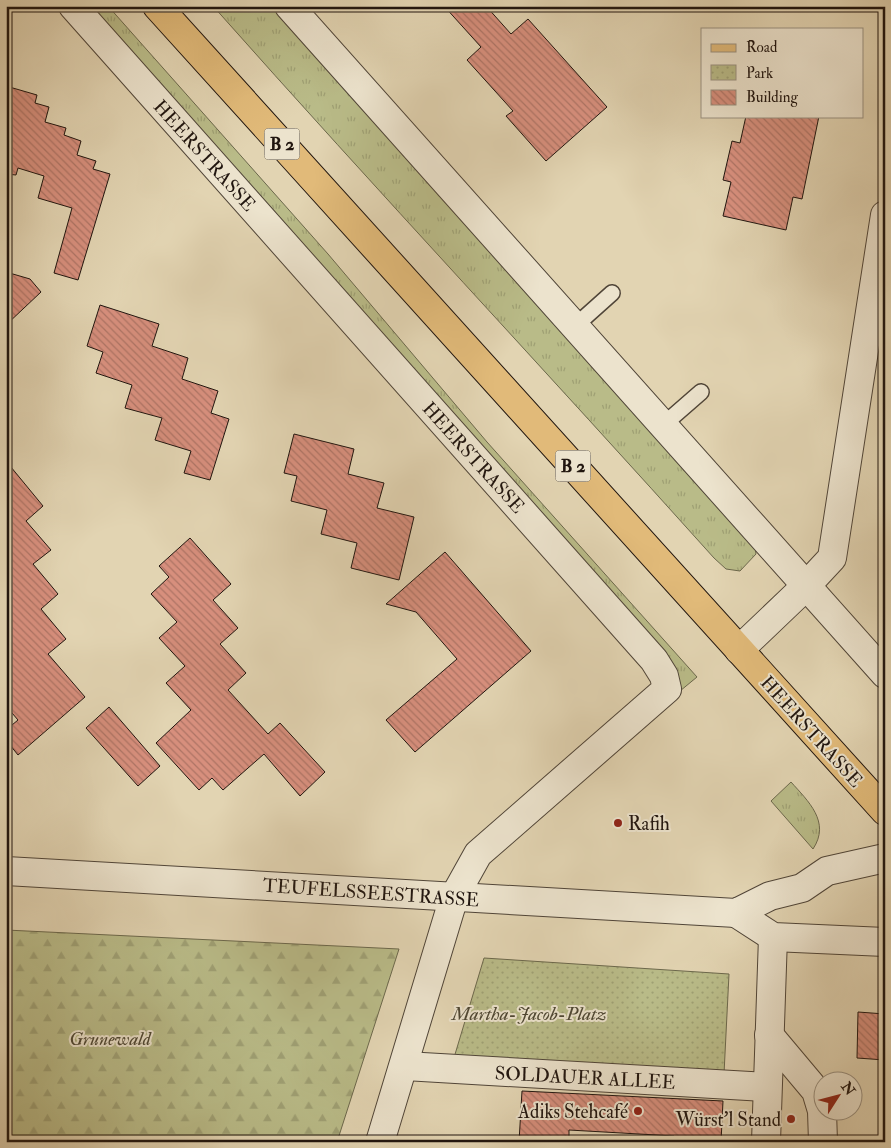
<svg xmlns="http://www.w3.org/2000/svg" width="891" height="1148" font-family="'IM FELL Double Pica',serif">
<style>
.grass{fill:url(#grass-tufts);stroke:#6c684c}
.forest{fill:url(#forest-firs);stroke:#6c684c}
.park{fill:url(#park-dots);stroke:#6c684c}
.building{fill:url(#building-back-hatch);stroke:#20150f}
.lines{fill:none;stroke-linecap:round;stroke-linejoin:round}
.lane-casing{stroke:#504538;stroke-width:18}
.street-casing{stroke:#504538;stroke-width:30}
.primary-casing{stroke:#20150f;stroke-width:30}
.lane{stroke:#ece3cd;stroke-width:15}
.street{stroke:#ece3cd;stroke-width:28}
.primary{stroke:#e1ba79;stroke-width:28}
.poi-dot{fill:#8f2418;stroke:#ece3cd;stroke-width:2}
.labels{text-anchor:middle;stroke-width:4;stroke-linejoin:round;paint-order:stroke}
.shield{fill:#ece3cd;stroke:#5d5348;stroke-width:1}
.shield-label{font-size:18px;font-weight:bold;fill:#20150f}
.street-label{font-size:19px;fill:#20150f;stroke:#ece3cd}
.poi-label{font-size:19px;fill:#20150f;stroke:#ece3cd;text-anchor:end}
.park-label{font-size:19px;font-style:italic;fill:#4e4733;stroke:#ece3cd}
</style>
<defs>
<pattern id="grass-tufts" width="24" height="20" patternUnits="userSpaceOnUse" patternTransform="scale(1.25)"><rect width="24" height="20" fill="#b9bb88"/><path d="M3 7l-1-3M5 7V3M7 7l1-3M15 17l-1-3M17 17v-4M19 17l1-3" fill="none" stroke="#9fa074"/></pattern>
<pattern id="forest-firs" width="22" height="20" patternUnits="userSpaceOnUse" patternTransform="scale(1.25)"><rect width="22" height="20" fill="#b9bb88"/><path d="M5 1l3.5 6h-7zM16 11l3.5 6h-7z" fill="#9fa074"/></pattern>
<pattern id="park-dots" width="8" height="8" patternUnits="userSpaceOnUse" patternTransform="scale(1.25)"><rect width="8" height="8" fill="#b9bb88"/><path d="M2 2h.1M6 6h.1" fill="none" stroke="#9fa074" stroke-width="1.8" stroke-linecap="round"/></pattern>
<pattern id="building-back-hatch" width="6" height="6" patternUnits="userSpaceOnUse" patternTransform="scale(1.25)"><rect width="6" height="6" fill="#d78f7d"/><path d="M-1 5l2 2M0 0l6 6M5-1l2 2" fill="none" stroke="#ae7465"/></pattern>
</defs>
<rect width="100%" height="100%" fill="#e2d4b2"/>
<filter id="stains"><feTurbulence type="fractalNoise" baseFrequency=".004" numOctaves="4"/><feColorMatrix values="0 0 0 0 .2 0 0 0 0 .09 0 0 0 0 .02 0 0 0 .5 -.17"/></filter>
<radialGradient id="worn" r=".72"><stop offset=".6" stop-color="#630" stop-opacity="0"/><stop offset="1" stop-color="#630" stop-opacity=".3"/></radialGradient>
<g class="grass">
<polygon points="92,6 108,6 328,254 487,442 697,677 680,691 662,655"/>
<path d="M213,6H272L755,547L756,554L740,571L726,569L714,558C548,373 378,192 213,6Z"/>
<path d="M791,782C808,801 831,822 813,849L771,801Z"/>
</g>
<polygon class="forest" points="6,930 399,949 337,1142 6,1142"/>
<polygon class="park" points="484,958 729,974 724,1074 453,1061"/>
<g class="building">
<polygon points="444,6 486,6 511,34 528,19 607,107 546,161 506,116 513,111 467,60 481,47"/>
<polygon points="6,86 37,95 35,103 49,107 45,122 66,128 64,135 81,141 77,155 96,161 93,169 110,174 78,280 54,273 72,208 38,198 44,176 18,168 16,175 6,174"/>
<polygon points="746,116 819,116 802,199 793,197 786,230 723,216 731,182 723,180 732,141 740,143"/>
<polygon points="6,272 30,279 41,292 6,325"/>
<polygon points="100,305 159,324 152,346 188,358 182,379 218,391 211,413 229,419 210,480 184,473 191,451 155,440 162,418 125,408 132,385 96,373 103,352 87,346"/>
<polygon points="294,434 354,449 348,474 384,483 377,508 414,517 399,580 351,568 357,543 321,534 327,510 291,501 297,476 284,473"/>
<polygon points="6,461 43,506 26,521 51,550 33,564 58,594 41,609 66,639 48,654 85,697 18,755 6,740 6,730 18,720 6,706"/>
<polygon points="190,538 231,584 213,600 238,628 220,644 246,673 228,690 268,734 280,723 325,772 300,796 264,754 223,790 212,778 199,790 156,743 191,710 166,683 185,666 159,638 177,622 151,594 169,577 159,566"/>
<polygon points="445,552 531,651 415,752 386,720 457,659 416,612 386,604"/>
<polygon points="109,707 160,766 138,786 86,728"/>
<polygon points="858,1012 885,1014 885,1060 857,1058"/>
<polygon points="522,1091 723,1101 721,1142 673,1142 674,1136 569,1130 569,1142 519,1142"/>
</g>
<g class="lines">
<g class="lane-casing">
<g id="lane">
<polyline points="574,327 612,293"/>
<polyline points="662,426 701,392"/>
</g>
</g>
<g class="street-casing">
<g id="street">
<polyline points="73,6 654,660 664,676 667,689 478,854 454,897 380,1142"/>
<polyline points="289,6 885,674"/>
<polyline points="739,650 805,587 832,558 885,215"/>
<polyline points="6,871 736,913 770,896 802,888 827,871 885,858"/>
<polyline points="736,913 773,937 885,942"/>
<polyline points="769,1035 816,1091 822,1111 823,1142"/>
<polyline points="405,1066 766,1087"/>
<polyline points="766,1142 773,937"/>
</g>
</g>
<g class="primary-casing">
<polyline id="primary" points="157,6 885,811"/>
</g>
<use href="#lane" class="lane"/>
<use href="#street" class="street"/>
<use href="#primary" class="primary"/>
</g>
<g class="poi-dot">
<circle cx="618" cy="823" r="5"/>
<circle cx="638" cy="1111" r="5"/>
<circle cx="791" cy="1119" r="5"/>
</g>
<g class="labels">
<g class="shield">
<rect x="264.5" y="128.5" width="35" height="31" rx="4"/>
<rect x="555.5" y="450.5" width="35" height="31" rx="4"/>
</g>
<g class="shield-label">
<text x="282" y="150">B 2</text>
<text x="573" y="472">B 2</text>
</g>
<g class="street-label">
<text transform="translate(205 155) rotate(48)" y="7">HEERSTRASSE</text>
<text transform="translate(474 457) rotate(48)" y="7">HEERSTRASSE</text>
<text transform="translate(812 731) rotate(48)" y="7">HEERSTRASSE</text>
<text transform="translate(371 892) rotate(4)" y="7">TEUFELSSEESTRASSE</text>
<text transform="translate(585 1077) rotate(3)" y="7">SOLDAUER ALLEE</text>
</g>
<g class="poi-label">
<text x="628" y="830" text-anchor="start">Rafih</text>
<text x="628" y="1118">Adiks Stehcafé</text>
<text x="781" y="1126">Würst'l Stand</text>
</g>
<g class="park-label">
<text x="529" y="1020">Martha-Jacob-Platz</text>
<text x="110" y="1045">Grunewald</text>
</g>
</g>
<rect width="891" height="1148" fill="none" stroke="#e2d4b2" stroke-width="25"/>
<rect x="8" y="8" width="876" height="1133" fill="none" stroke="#20150f" stroke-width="2.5"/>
<rect x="12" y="12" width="866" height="1123" fill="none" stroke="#20150f"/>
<rect x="701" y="28" width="162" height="90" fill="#ece3cd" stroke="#9a9181"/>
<rect x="711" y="44" width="25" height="8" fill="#e1ba79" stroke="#9a9181"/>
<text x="746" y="52" font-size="15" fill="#20150f">Road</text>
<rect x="711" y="65" width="25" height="15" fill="url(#park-dots)" stroke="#9a9181"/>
<text x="746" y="78" font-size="15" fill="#20150f">Park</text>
<rect x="711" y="90" width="25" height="15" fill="url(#building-back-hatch)" stroke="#9a9181"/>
<text x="746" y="102" font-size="15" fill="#20150f">Building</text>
<g transform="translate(838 1096) rotate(54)"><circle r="24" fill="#ece3cd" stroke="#9a9181"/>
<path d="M0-4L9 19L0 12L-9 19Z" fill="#8f2418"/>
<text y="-8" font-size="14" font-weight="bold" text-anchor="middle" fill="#20150f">N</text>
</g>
<rect width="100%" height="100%" filter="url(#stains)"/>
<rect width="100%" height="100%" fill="url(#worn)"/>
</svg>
